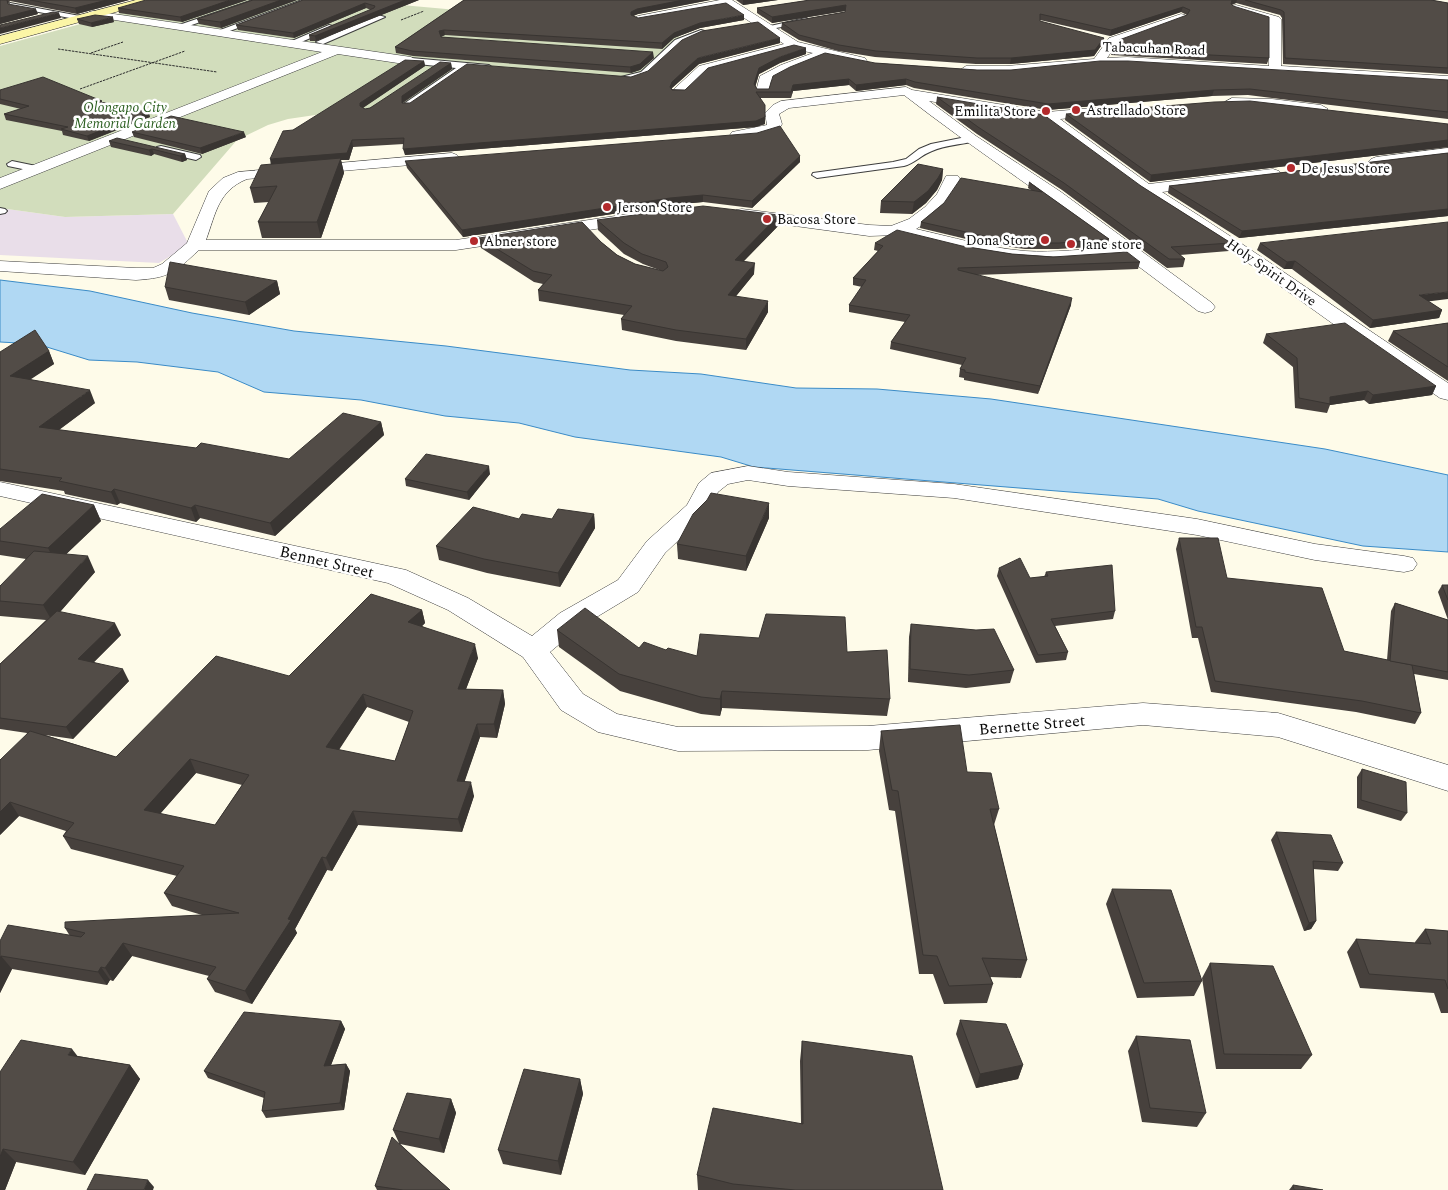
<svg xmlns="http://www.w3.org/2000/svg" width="1448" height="1190" font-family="Spectral,serif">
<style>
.industrial{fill:#e9dee9}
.cemetery{fill:#d2ddbc}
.water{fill:#b0d8f3;stroke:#3a8bc7}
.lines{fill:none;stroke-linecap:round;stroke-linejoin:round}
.lane-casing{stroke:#3d3d3d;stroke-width:2}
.street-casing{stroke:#3d3d3d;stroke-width:1}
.secondary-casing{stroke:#2c2c2c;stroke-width:1}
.path{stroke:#2c2c2c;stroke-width:1;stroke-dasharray:2.5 1;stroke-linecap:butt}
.lane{fill:#fff;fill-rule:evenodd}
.street{fill:#fff;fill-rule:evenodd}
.secondary{fill:#fbf5a6;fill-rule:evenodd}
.wall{fill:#47413d;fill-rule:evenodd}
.shaded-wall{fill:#393532}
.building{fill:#524c47;stroke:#393532;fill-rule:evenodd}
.poi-dot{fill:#b32a2c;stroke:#fff;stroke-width:2}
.labels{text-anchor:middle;stroke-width:5;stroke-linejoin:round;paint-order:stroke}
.far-street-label{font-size:14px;fill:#0a0a0a;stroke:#fff}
.far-park-label{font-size:14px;font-style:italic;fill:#2a5e1f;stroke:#fff}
.far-poi-label{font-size:14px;fill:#0a0a0a;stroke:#fff;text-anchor:start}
.street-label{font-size:16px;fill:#0a0a0a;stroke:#fff}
</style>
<rect width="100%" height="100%" fill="#fefbe9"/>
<polygon class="industrial" points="0,208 65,217 173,214 189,245 159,263 0,255"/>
<polygon class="cemetery" points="168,0 346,0 524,16 690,38 632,79 322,114 288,119 268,125 237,140 173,214 65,217 0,208 0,46"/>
<polygon class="water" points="0,280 90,291 192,313 294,331 446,346 630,370 701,374 796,388 877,389 991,399 1325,449 1448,475 1448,552 1363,546 1198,511 1158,499 754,467 721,457 575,437 519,423 445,416 361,400 264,392 218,372 137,362 89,360 37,344 0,342"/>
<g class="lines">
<g class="lane-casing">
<g id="lane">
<polygon points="253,0 264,0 180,29 173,27"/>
<polygon points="302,0 313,0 219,35 212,33"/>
<polygon points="10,3 80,16 84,18 80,20 13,7 9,5"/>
<polygon points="378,15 385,17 323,44 316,42"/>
<polygon points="806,18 810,20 809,22 765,30 761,28"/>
<polygon points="329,25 336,27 292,46 285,44"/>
<polygon points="701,30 708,32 681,44 647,76 621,81 617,78 641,72 675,40"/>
<polygon points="411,58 489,65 493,68 489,71 466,69 408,108 403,105 405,103 456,68 408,63 408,59"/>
<path d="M971,136L975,137V141C960,145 945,145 932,151C921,155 915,163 904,166L817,178L812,175L813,173L893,162L906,159L919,149L931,144Z"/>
<polygon points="161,146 200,155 201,157 196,160 157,151 157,147"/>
<polygon points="12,161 41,167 42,169 37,172 8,166 7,164"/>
<polygon points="0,208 5,209 7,211 5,213 0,214"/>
</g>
</g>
<g class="street-casing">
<g id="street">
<polygon points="720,0 732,0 798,42 865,58 867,61 861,65 826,56 789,71 771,81 768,94 758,94 756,91 760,76 781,65 813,53 794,49 707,72 684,95 674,95 672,92 674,89 699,66 784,44 726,6 638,22 632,19 638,16"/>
<polygon points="1236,5 1279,17 1281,19 1281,66 1448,76 1448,84 1127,65 1006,74 966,74 960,70 966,66 1006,66 1094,59 1109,38 1181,14 1185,15 1187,17 1185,19 1117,44 1107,58 1127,57 1269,66 1269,21 1232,10 1231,8 1232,6"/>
<polygon points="93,11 411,57 417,61 411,65 338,54 0,189 0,178 322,52 89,16 87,14 89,12"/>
<path d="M906,87L912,90L1047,112L1104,107L1109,108L1111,111L1109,114L1104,115L1060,119L1149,184L1273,169L1279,171L1281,174L1279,177L1273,179L1162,192C1259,253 1352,320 1448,383V400L1440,398L1357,341L1230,250L1140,192L1043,120L929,101L976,136L1061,192L1212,303L1215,307L1212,311L1205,313L1198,311L1126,257L1065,262L1025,261L977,254L898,235L869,236L736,218L734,214L736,210L742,209L869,225L891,226L909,219L925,207L937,194L946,176H958L960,179C951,200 936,218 916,229C952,237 988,248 1025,251C1055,253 1084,249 1113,247C1045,195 972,148 904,95L789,108L779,114L782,124L778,131C764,136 747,142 732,138L730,135L732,132L767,125L765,113L773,105L781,101Z"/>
<polygon points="1232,98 1272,99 1321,105 1328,109 1321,113 1272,107 1227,105 1225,102"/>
<polygon points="1448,148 1448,158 1376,167 1371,165 1368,162 1371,159 1376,157"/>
<path d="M452,153L457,155L460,158L457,161L247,179C218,191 216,213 206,240H456L635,213L641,214L643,218L641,222L635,223L456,250H199C175,272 170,278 136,280L0,271V261L136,268H153L162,264L187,243L209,191L223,178L238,172Z"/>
<polygon points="748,466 788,472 954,484 1197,519 1315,544 1404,556 1413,558 1417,564 1413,570 1404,572 1315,560 1197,535 954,498 788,486 748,480 728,484 718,492 706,514 665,553 638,592 580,627 550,652 583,694 617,714 678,727 868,726 1143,703 1278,713 1448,765 1448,791 1278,737 1143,725 868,750 678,751 598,732 561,710 523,657 448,610 388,583 0,496 0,482 406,570 468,598 532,636 560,613 618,580 647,541 687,505 699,483 711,473"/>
</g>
</g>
<g class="secondary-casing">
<polygon id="secondary" points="136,0 153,0 152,2 0,44 0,36"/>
</g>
<g class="path">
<polyline points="401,20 424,11"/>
<polyline points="58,49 217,72"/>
<polyline points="91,53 123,42"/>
<polyline points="80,89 185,51"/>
</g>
<use href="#lane" class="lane"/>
<use href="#street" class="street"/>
<use href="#secondary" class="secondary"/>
</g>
<g class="wall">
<polygon points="0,0 129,0 77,14 10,1 8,4 38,14 0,24"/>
<polygon points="247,0 182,22 119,13 118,8"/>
<polygon points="253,0 297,0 221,28 199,24 197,19"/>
<polygon points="303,0 419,0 316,41 310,41 309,35 371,10 366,8 294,38 238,30 236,25"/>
<polygon points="464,0 710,0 638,14 633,16 638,18 744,20 700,28 674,38 662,49 445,35 441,37 654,58 640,70 631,73 413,56 396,53 395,47"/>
<polygon points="736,0 778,0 743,5"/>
<polygon points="810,0 1431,0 1448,3 1448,74 1283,64 1282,18 1280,15 1236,3 1232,5 1269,58 1267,64 1111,55 1113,50 1187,15 1181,12 1110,36 1040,20 1040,21 1103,43 1094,56 1010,64 976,64 875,57 838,51 799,40 781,29 782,23 845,12 845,11 772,23 757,13 757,8"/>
<polygon points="77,19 114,22 92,27 79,24"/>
<polygon points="780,38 780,43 699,64 672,88 672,89 685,90 806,48 806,54 780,63 759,74 755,87 757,89 769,89 875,63 977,70 1448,80 1448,119 1248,95 1212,96 1047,110 914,88 906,85 856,91 849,85 793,91 791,98 760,98 765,124 756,127 405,155 404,144 353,147 349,160 341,160 344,173 321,238 262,238 258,222 269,202 254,203 250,188 271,164 293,130 424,61 425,66 363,108 365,109 370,108 451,63 452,69 403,103 410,103 631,77"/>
<polygon points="0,90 102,101 102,102 150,117 89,141 63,135 62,131 6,120 4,114 21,109 0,104"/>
<polygon points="937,97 1141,186 1231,243 1229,251 1180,255 1185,259 1183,267 1167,268 1062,190 977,134 936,104"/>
<polygon points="1066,114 1448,124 1448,147 1150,182 1065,120"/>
<polygon points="132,132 246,137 202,154 134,137"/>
<polygon points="109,141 185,154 187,160 182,162 154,154 151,156 111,147"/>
<polygon points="1448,153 1448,216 1239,238 1168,193 1169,186"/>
<polygon points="800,156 800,162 752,208 703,202 671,205 463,237 407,168 405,161"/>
<polygon points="943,169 942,180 937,190 926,203 912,214 880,213 881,201"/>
<polygon points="1029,182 1109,239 1108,246 1058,249 1025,249 983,243 920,228 921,222 944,203 1031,190 1028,188"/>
<polygon points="597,220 779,225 744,261 754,274 736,296 768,312 746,350 676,341 622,330 621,319 624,315 539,301 538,290 543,284 534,282 481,248 479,238 601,242 617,255 635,264 662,271 643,264 624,254 598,230"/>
<polygon points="875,243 962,246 1012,254 1140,262 1138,269 976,275 1071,305 1038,394 964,380 964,378 959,377 960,369 962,365 890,349 891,342 905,322 849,312 849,305 862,287 853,285 853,278 878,251 874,250"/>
<polygon points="1260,243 1429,302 1442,310 1439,318 1370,328 1292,269 1284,269 1257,250"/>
<polygon points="277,281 280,294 249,315 169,300 165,287"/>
<polygon points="1448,323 1448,381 1388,341 1393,331"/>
<polygon points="1266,334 1436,386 1432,395 1369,404 1364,400 1330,405 1327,413 1295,408 1293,367 1263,343"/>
<polygon points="49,351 54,364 30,379 95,403 59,430 196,448 289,459 381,422 384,435 275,536 200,518 196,522 120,503 117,505 65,494 64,491 0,481 0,352"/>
<polygon points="490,474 469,500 406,486 405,479"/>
<path d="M94,505L101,521L66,554L95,572L60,612L121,635L94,662L129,681L73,739L45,735L116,757L289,676L422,610L425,623L422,626L478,658L466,689L503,690L505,704L497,738L480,737L464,782L474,796L462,832L358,825L332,871L327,870L295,929L297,933L252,1004L215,992L207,979L209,976L132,956L113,981L110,980L107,985L12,969L0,993V941L70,936L65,928L202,915L172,906L164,893L177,876L71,849L63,836L66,831L19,816L0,835L27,733L0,729V664L46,620L0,616V601L26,559L0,555V529ZM367,707L409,722L395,761L339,750ZM196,773L242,785L215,825L160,814Z"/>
<polygon points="594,514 595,528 560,587 487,573 439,560 436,546 519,519 552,519"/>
<polygon points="769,518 746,571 678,559 677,544"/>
<polygon points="1179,538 1227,578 1344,651 1387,660 1391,611 1395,603 1448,620 1448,680 1414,674 1421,713 1415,724 1356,712 1211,692 1198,638 1192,638 1176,549"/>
<polygon points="999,568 1030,578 1044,577 1046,572 1115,611 1113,619 1055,626 1068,652 1066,660 1036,663 997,576"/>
<polygon points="1442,585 1448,585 1448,620 1438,592"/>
<polygon points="911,624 1014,670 1010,683 966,688 908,682 909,637"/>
<polygon points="557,630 639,648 666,650 697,656 847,652 890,699 887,716 722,708 720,716 701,714 620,691 559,647"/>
<polygon points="881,731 967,772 999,809 994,825 1027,960 1021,978 990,977 993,984 987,1003 944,1004 933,974 919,974 895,811 889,810 879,751"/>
<polygon points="1362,769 1407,813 1401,821 1357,808 1357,777"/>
<polygon points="1276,832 1343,863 1338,871 1313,869 1316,921 1311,929 1304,931 1271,840"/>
<polygon points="1112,889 1202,981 1194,996 1137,998 1106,904"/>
<polygon points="1425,929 1448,931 1448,1013 1441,1013 1434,993 1360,988 1347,952 1356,939 1415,943 1415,942"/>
<polygon points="1210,963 1312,1055 1301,1069 1216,1069 1202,978"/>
<polygon points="960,1020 1023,1065 1018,1079 976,1088 956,1034"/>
<polygon points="341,1021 345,1029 331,1065 346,1064 350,1071 344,1110 266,1118 262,1111 264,1098 208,1078 204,1071"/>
<polygon points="1136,1036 1206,1113 1197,1127 1142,1122 1128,1051"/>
<polygon points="802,1041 943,1190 698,1190 697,1175 801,1123 800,1061"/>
<polygon points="78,1056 130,1065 140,1079 85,1175 16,1162 5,1190 0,1190 0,1072"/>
<polygon points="580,1079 583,1094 561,1175 503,1164 498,1150"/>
<polygon points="451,1099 456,1113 444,1153 400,1144 450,1190 377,1190 375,1186 399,1143 393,1130"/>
<polygon points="1293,1185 1294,1190 1289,1190"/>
</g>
<g class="shaded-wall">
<polygon points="107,0 129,0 77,14 75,8"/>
<polygon points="230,0 247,0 182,22 180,17"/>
<polygon points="281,0 297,0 221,28 220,22"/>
<polygon points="405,0 419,0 316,41 315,36"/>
<polygon points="683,0 710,0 638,14 631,17 631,12 637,9"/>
<polygon points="743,0 778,0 743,5"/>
<polygon points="1232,0 1237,0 1236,3 1230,5"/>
<polygon points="365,3 366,8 294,38 293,33"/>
<polygon points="846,5 845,11 772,23 772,17"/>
<polygon points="1183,7 1181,12 1110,36 1111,30"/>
<polygon points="36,9 38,14 0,24 0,18"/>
<polygon points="59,13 61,18 0,34 0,28"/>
<polygon points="744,15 744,20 700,28 674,38 662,49 662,43 674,33 700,23"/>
<polygon points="113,17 114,22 92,27 91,23"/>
<polygon points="444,30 445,35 440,37 439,31"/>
<polygon points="780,38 780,43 699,64 672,88 670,93 670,87 672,82 698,58"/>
<polygon points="1104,38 1103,43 1094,56 1010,64 1011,58"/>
<polygon points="806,48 806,54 780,63 759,74 754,91 754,84 759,68 780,57"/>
<polygon points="653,52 654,58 640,70 631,73 630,67"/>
<polygon points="424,61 425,66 361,109 361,113 360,103"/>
<polygon points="451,63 452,69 403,102 403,109 402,103 402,96"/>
<polygon points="849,79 849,85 793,91 791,98 793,85"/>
<polygon points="906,79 906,85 856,91 856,85"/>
<polygon points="1214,90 1212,96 1047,110 1048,104"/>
<polygon points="149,112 150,117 89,141 87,136"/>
<polygon points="765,117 765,124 756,127 405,155 403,149"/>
<polygon points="244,132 246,137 202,154 200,148"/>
<polygon points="352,140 353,147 349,160 341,160 344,173 321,238 317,222 271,166 270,159"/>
<polygon points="1448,140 1448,147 1150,182 1151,175"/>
<polygon points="152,149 154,154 151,156 149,150"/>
<polygon points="185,154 187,160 182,162 180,156"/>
<polygon points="800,156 800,162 752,208 752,201"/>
<polygon points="943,169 942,180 937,190 926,203 912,214 914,202"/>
<polygon points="703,195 703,202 671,205 463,237 462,230 670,198"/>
<polygon points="1448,209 1448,216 1239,238 1242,231"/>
<polygon points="779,215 779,225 735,270 735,260"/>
<polygon points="1295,261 1292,269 1284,269 1287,262"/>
<polygon points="755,263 754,274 728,306 728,295"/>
<polygon points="277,281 280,294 249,315 245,302"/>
<polygon points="1448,292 1448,299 1416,303 1419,295"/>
<polygon points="1072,298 1071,305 1038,394 1040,386"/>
<polygon points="768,301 768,312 746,350 746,339"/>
<polygon points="1442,310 1439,318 1370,328 1373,320"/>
<polygon points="49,351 54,364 16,389 10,376"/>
<polygon points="1436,386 1432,395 1369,404 1373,395"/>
<polygon points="90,390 95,403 45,440 39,427"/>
<polygon points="1368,391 1364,400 1330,405 1330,397"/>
<polygon points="381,422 384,435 275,536 270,523"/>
<polygon points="489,466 490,474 469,500 467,492"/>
<polygon points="114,489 120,503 117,505 111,492"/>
<polygon points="769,503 769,518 746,571 746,556"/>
<polygon points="94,505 101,521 56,564 48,548"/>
<polygon points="195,505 200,518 196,522 191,508"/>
<polygon points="594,514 595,528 560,587 558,573"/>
<polygon points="88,556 95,572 52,621 43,605"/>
<polygon points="422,610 425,623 412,636 408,622"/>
<polygon points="115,623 121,635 85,671 78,659"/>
<polygon points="475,644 478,658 461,702 458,689"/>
<polygon points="123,669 129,681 73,739 66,727"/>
<polygon points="503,690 505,704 497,738 494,724"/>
<polygon points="722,691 722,708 720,716 720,699"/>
<polygon points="363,694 367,707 331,761 326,747"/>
<polygon points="477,724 480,737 460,795 457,781"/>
<polygon points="190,759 196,773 151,824 144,810"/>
<polygon points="471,782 474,796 462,832 458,819"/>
<polygon points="10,802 19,816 0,835 0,812"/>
<polygon points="353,811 358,825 332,871 326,858"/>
<polygon points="322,857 327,870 295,929 297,933 252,1004 245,991 288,919"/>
<polygon points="1316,921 1311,929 1304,931 1309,923"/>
<polygon points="123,943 132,956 113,981 105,968"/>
<polygon points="1,956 12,969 0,993 0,959"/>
<polygon points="101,967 110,980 107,985 98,972"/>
<polygon points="341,1021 345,1029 328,1073 324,1066"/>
<polygon points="72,1049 83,1063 68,1055"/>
<polygon points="346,1064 350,1071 344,1110 340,1103"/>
<polygon points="130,1065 140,1079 85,1175 73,1162"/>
<polygon points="1023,1065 1018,1079 976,1088 980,1074"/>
<polygon points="580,1079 583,1094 561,1175 558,1161"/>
<polygon points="451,1099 456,1113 444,1153 439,1139"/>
<polygon points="3,1149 16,1162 5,1190 0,1190 0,1157"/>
<polygon points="148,1180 154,1187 153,1190 144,1190"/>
</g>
<g class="building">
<polygon points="0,0 7,0 8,4 36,9 0,18"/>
<polygon points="30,0 107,0 75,8"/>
<polygon points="146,0 230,0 180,17 118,8"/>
<polygon points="253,0 281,0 220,22 197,19"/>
<polygon points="303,0 405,0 315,36 309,35 374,8 375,6 365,3 293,33 236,25"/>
<polygon points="464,0 683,0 637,9 631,12 631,15 638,18 726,3 744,15 700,23 674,33 662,43 444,30 439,31 441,37 653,52 640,64 630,67 412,51 395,47"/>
<polygon points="810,0 1232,0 1231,4 1233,6 1269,17 1269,58 1113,50 1119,40 1187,15 1190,10 1183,7 1111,30 1040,14 1040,21 1104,38 1095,50 1011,58 977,58 876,51 839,45 799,35 782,23 845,12 846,5 772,17 757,8"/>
<polygon points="1245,0 1431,0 1448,3 1448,68 1285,58 1284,12 1281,10"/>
<polygon points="53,12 59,13 0,28 0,25"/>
<polygon points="95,15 113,17 91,23 77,19"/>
<polygon points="758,22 780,38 698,58 672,82 670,87 672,90 685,90 708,68 794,45 806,48 780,57 759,68 754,84 757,89 769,89 773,76 790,67 825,53 875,63 977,70 1011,70 1100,61 1128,61 1448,80 1448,112 1250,89 1214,90 1048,104 915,82 906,79 856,85 849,79 793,85 791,92 756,92 765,105 765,117 756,121 403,149 404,138 352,140 347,153 270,159 283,131 293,130 405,60 424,61 360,103 360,106 365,109 370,108 440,62 451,63 402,96 402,103 410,103 467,64 631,77 648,71 682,40 702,31"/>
<polygon points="43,77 102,101 100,102 149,112 87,136 61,129 68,127 4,114 29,106 0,99 0,90"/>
<polygon points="937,97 1044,115 1141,186 1231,243 1171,247 1185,259 1169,259 1064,183 978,127"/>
<polygon points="1250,101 1448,124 1448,140 1151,175 1066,114 1214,102"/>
<polygon points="171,116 244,132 200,148 132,132"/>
<polygon points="780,126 800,156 752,201 703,195 670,198 462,230 405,161 757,133"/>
<polygon points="117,138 185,154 180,156 152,149 149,150 109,141"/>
<polygon points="1448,153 1448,209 1242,231 1169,186"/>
<polygon points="341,158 317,222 258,222 277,186 250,188 261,165"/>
<polygon points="918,164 943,169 938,178 928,191 914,202 881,201"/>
<polygon points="961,178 1042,192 1029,182 1109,239 1059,243 1026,243 984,236 921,222 944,203"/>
<polygon points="703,206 779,215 735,260 755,263 728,295 768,301 746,339 676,330 621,319 632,306 538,290 552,275 533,271 479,238 582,222 601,242 617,255 635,264 663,271 668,267 666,262 642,254 624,243 597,220"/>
<polygon points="1448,222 1448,292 1419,295 1442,310 1373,320 1295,261 1287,262 1260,243"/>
<polygon points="897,230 962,246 1012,254 1053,257 1127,252 1140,262 958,268 958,270 1072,298 1040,386 965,372 965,370 960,369 966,358 891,342 910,315 849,305 866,280 853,278 883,246 875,243"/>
<polygon points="170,262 277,281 245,302 165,287"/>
<polygon points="1345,323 1436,386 1373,395 1368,391 1330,397 1330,404 1299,398 1297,358 1266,334"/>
<polygon points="1448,323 1448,367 1393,331"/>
<polygon points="35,330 49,351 10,376 90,390 39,427 196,448 201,443 289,459 343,413 381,422 270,523 195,505 191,508 114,489 111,492 59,481 62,478 0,469 0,352"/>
<polygon points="426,454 489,466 467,492 405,479"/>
<polygon points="711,493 769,503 746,556 677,544 693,514 707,500"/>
<polygon points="42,494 94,505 48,548 0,541 0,529"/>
<polygon points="473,507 519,519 522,514 552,519 558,509 594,514 558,573 484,559 436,546"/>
<polygon points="1179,538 1218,538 1227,578 1322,588 1344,651 1412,665 1421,713 1362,701 1215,681 1202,627 1196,627"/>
<polygon points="34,551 88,556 43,605 0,601 0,586"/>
<polygon points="1020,558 1030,578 1048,576 1046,572 1112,565 1115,611 1051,619 1068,652 1038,655 999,568"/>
<polygon points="1442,585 1448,585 1448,600"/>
<path d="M371,594L422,610L408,622L475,644L458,689L503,690L494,724H477L457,781L471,782L458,819L353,811L326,858L322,857L288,919L291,920L245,991L207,979L216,967L123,943L105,968L101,967L98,972L1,956L0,959V941L8,925L81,937L85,933L65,928V922L239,913L164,893L184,866L63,836L74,823L10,802L0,812V760L30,731L116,757L216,656L289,676ZM363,694L413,711L395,761L326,747ZM190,759L249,775L215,825L144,810Z"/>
<polygon points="1395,603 1448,620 1448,672 1412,665 1390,661"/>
<polygon points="585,608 639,648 644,642 666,650 668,648 697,656 700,634 759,638 766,614 845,617 847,652 887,650 890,699 722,691 720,699 701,697 619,674 557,630"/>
<polygon points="57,611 115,623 78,659 123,669 66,727 0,718 0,664"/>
<polygon points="911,624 976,630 994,629 1014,670 969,675 910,669"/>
<polygon points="960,725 967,772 991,773 999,809 990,809 1027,960 982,958 993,984 949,986 937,956 923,955 898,791 892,790 881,731"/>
<polygon points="1362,769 1406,782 1407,813 1361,800"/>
<polygon points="1276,832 1331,835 1343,863 1313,861 1316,921 1309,923"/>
<polygon points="1112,889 1171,890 1202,981 1144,983"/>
<polygon points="1425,929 1448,931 1448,989 1445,980 1369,974 1356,939 1431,944"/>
<polygon points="1210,963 1273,966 1312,1055 1224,1054"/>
<polygon points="244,1012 341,1021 324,1066 346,1064 340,1103 262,1111 265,1092 204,1071"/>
<polygon points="960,1020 1006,1024 1023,1065 980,1074"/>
<polygon points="1136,1036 1190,1040 1206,1113 1150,1108"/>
<polygon points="21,1040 72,1049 68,1055 130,1065 73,1162 3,1149 0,1157 0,1072"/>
<polygon points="802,1041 912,1056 943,1190 795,1190 733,1184 697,1175 713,1108 803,1124"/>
<polygon points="524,1069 580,1079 558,1161 498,1150"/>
<polygon points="407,1093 451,1099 439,1139 393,1130"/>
<polygon points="392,1137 423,1166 450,1190 403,1190 375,1186"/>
<polygon points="95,1174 148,1180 144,1190 87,1190"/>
<polygon points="1293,1185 1323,1190 1294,1190"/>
</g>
<g class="poi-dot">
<circle cx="1076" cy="110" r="5"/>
<circle cx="1046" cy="111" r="5"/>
<circle cx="1291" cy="168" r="5"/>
<circle cx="607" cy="207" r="5"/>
<circle cx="767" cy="219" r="5"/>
<circle cx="1045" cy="240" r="5"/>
<circle cx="474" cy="241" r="5"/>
<circle cx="1071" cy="244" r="5"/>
</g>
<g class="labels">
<g class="far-street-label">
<text transform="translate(1154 48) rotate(2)" y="5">Tabacuhan Road</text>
<text transform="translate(1272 272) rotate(35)" y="5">Holy Spirit Drive</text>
</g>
<g class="far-park-label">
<text x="125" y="112">Olongapo City<tspan x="125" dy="16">Memorial Garden</tspan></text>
</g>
<g class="far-poi-label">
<text x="1086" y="115">Astrellado Store</text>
<text x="1036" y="116" text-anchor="end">Emilita Store</text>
<text x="1301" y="173">De Jesus Store</text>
<text x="617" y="212">Jerson Store</text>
<text x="777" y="224">Bacosa Store</text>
<text x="1035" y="245" text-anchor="end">Dona Store</text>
<text x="484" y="246">Abner store</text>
<text x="1081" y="249">Jane store</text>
</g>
<g class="street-label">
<text transform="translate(327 561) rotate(13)" y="6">Bennet Street</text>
<text transform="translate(1032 724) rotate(-5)" y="6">Bernette Street</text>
</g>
</g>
</svg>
